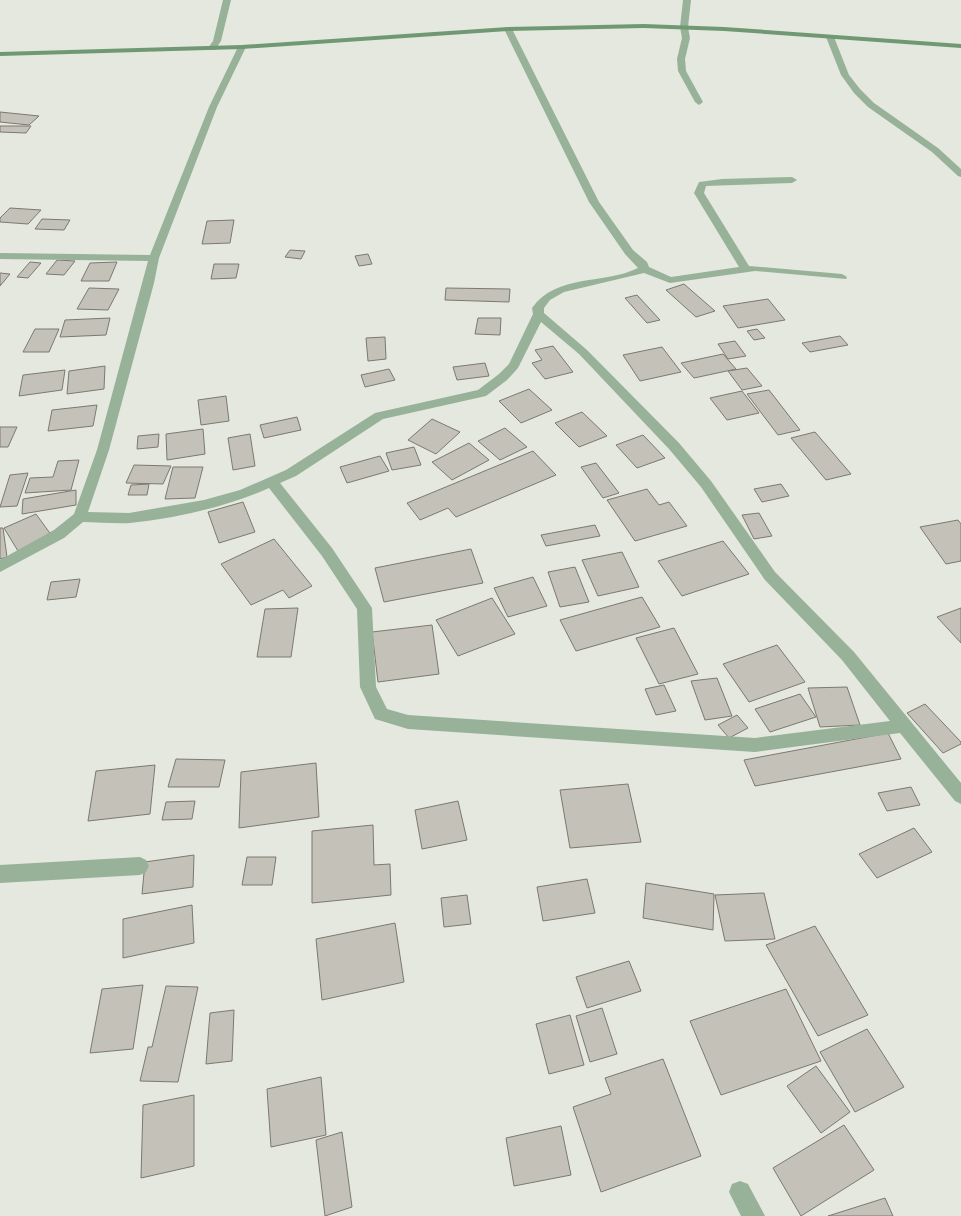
<svg xmlns="http://www.w3.org/2000/svg" width="961" height="1216" font-family="'Sofia Sans Condensed',sans-serif">
<style>
.building{fill:#c4c2b8;stroke:#7b7970}
.lines{fill:none;stroke-linecap:round;stroke-linejoin:round}
.street{fill:#97b299;fill-rule:evenodd}
.secondary{fill:#709973;fill-rule:evenodd}
</style>
<rect width="100%" height="100%" fill="#e4e8de"/>
<g class="building">
<polygon points="0,112 39,116 29,125 0,122"/>
<polygon points="0,126 31,126 26,133 0,132"/>
<polygon points="10,208 41,210 28,224 0,222 0,218"/>
<polygon points="42,219 70,220 64,230 35,229"/>
<polygon points="234,220 230,243 202,244 207,221"/>
<polygon points="290,250 305,251 301,259 285,257"/>
<polygon points="368,254 372,264 359,266 355,256"/>
<polygon points="57,260 75,261 64,275 46,274"/>
<polygon points="30,262 41,263 28,278 17,277"/>
<polygon points="117,262 109,281 81,281 90,263"/>
<polygon points="214,264 239,264 236,278 211,279"/>
<polygon points="0,273 10,274 0,286"/>
<polygon points="684,284 715,311 696,317 666,290"/>
<polygon points="89,288 119,289 108,310 77,309"/>
<polygon points="446,288 510,289 509,302 445,300"/>
<polygon points="637,295 660,320 647,323 625,298"/>
<polygon points="768,299 785,320 738,328 723,306"/>
<polygon points="110,318 106,335 60,337 65,320"/>
<polygon points="478,318 501,318 500,335 475,334"/>
<polygon points="35,329 59,329 49,352 23,352"/>
<polygon points="757,329 765,338 754,340 747,331"/>
<polygon points="840,336 848,345 810,352 802,343"/>
<polygon points="385,337 386,359 368,361 366,338"/>
<polygon points="735,341 746,356 728,359 718,344"/>
<polygon points="553,346 573,372 545,379 532,363 542,360 535,350"/>
<polygon points="662,347 681,372 640,381 623,355"/>
<polygon points="723,354 736,369 694,378 681,363"/>
<polygon points="485,363 489,376 457,380 453,367"/>
<polygon points="105,366 104,389 67,394 69,371"/>
<polygon points="747,368 762,386 742,390 728,371"/>
<polygon points="389,369 395,380 365,387 361,375"/>
<polygon points="65,370 62,390 19,396 23,375"/>
<polygon points="529,389 552,410 521,423 499,401"/>
<polygon points="769,390 800,430 778,435 747,394"/>
<polygon points="742,391 759,413 727,420 710,398"/>
<polygon points="226,396 229,421 201,425 198,400"/>
<polygon points="97,405 93,426 48,431 52,410"/>
<polygon points="582,412 607,436 579,447 555,423"/>
<polygon points="297,417 301,430 264,438 260,425"/>
<polygon points="432,419 460,432 436,454 408,440"/>
<polygon points="0,427 17,427 8,447 0,447"/>
<polygon points="505,428 527,447 500,460 478,441"/>
<polygon points="203,429 205,454 167,460 166,434"/>
<polygon points="815,432 851,474 826,480 791,438"/>
<polygon points="159,434 158,447 137,449 138,436"/>
<polygon points="250,434 255,466 233,470 228,438"/>
<polygon points="643,435 665,458 637,468 616,445"/>
<polygon points="469,443 489,460 452,480 432,462"/>
<polygon points="414,447 421,465 392,470 386,453"/>
<polygon points="533,451 556,475 456,517 448,508 420,520 407,503"/>
<polygon points="380,456 389,471 347,483 340,467"/>
<polygon points="79,460 71,490 25,493 30,478 53,477 58,461"/>
<polygon points="596,463 619,493 603,498 581,467"/>
<polygon points="134,465 171,466 163,484 126,483"/>
<polygon points="173,467 203,467 195,498 165,499"/>
<polygon points="28,473 17,506 0,507 10,475"/>
<polygon points="149,484 147,495 128,495 131,485"/>
<polygon points="781,484 789,496 762,502 754,489"/>
<polygon points="647,489 659,505 669,502 687,526 635,541 607,500"/>
<polygon points="76,490 76,505 22,514 23,499"/>
<polygon points="243,502 255,532 219,543 208,512"/>
<polygon points="759,513 772,536 754,539 742,515"/>
<polygon points="36,514 52,536 18,551 4,528"/>
<polygon points="958,520 961,524 961,561 946,564 920,527"/>
<polygon points="595,525 600,536 546,546 541,535"/>
<polygon points="0,528 3,528 7,557 0,559"/>
<polygon points="274,539 312,586 289,598 283,590 251,605 221,564"/>
<polygon points="723,541 749,574 682,596 658,561"/>
<polygon points="471,549 483,583 384,602 375,568"/>
<polygon points="622,552 639,587 598,596 582,560"/>
<polygon points="575,567 589,602 560,607 548,572"/>
<polygon points="533,577 547,606 508,617 494,588"/>
<polygon points="80,579 76,597 47,600 51,582"/>
<polygon points="642,597 660,627 576,651 560,620"/>
<polygon points="492,598 515,634 458,656 436,620"/>
<polygon points="298,608 291,657 257,657 265,609"/>
<polygon points="961,608 961,643 937,617"/>
<polygon points="432,625 439,674 378,682 372,632"/>
<polygon points="674,628 698,674 659,684 636,638"/>
<polygon points="777,645 805,682 749,702 723,664"/>
<polygon points="717,678 732,716 705,720 691,681"/>
<polygon points="664,685 676,711 656,715 645,689"/>
<polygon points="847,687 860,725 820,727 808,688"/>
<polygon points="800,694 816,717 770,732 755,709"/>
<polygon points="925,704 961,742 961,744 943,753 907,713"/>
<polygon points="737,715 748,728 729,738 718,725"/>
<polygon points="888,733 901,759 755,786 744,760"/>
<polygon points="176,759 225,760 219,787 168,787"/>
<polygon points="316,763 319,817 239,828 241,772"/>
<polygon points="155,765 150,814 88,821 96,771"/>
<polygon points="628,784 641,842 570,848 560,790"/>
<polygon points="911,787 920,805 887,811 878,793"/>
<polygon points="195,801 192,819 162,820 166,802"/>
<polygon points="458,801 467,840 422,849 415,810"/>
<polygon points="373,825 374,865 390,864 391,895 312,903 312,831"/>
<polygon points="914,828 932,852 877,878 859,854"/>
<polygon points="194,855 193,887 142,894 145,862"/>
<polygon points="247,857 276,857 272,885 242,885"/>
<polygon points="587,879 595,913 543,921 537,887"/>
<polygon points="646,883 714,894 713,930 643,918"/>
<polygon points="764,893 775,939 725,941 715,895"/>
<polygon points="467,895 471,924 444,927 441,898"/>
<polygon points="192,905 194,943 123,958 123,919"/>
<polygon points="395,923 404,982 322,1000 316,939"/>
<polygon points="815,926 868,1015 818,1036 766,945"/>
<polygon points="629,961 641,991 587,1008 576,977"/>
<polygon points="143,985 133,1049 90,1053 102,989"/>
<polygon points="166,986 198,987 178,1082 140,1081 148,1047 152,1047"/>
<polygon points="786,989 821,1061 721,1095 690,1021"/>
<polygon points="602,1008 617,1054 590,1062 576,1016"/>
<polygon points="234,1010 232,1061 206,1064 210,1013"/>
<polygon points="570,1015 584,1065 549,1074 536,1024"/>
<polygon points="867,1029 904,1087 855,1112 820,1052"/>
<polygon points="663,1059 701,1156 601,1192 573,1107 611,1094 605,1078"/>
<polygon points="816,1066 850,1112 821,1133 787,1086"/>
<polygon points="321,1077 326,1135 271,1147 267,1089"/>
<polygon points="194,1095 194,1166 141,1178 143,1105"/>
<polygon points="844,1125 874,1170 801,1216 773,1168"/>
<polygon points="561,1126 571,1175 514,1186 506,1138"/>
<polygon points="342,1132 352,1207 325,1216 316,1140"/>
<polygon points="885,1198 893,1216 828,1216"/>
</g>
<g class="lines">
<g class="street">
<polygon points="223,0 231,0 221,41 215,50 209,50 208,48 213,41"/>
<polygon points="683,0 691,0 688,27 690,38 685,59 686,71 703,102 699,105 695,102 678,71 677,59 682,38 680,27"/>
<path d="M505,27L512,29L599,202L633,250L647,262L649,267L671,277L739,267L694,193L699,182L722,179L792,177L797,180L792,183L706,186L704,193L749,266L842,274L847,277L846,279L755,271L670,283L644,273L564,292L550,300L544,308V313L587,350L679,443L711,481L775,572L854,652L961,783V804L955,801L900,733L755,752L408,729L375,719L360,687L357,609L322,556L269,488C226,507 177,518 130,523C115,524 98,522 83,522L64,538L0,572V560L54,530L74,514L97,450L148,261L0,259V253L150,255L209,107L239,45L246,47L217,107L159,258L154,283L109,450L88,512L129,513L204,500L240,490L286,470L375,413L478,390L499,374L509,364L533,314L532,308C557,273 604,285 638,268L625,254L589,202L504,29ZM541,322L579,354L669,449L701,487L765,580L842,660L890,721L755,738L408,715L387,709L376,687L372,608L332,548L280,483L296,476L383,419L486,396L507,380L518,368Z"/>
<polygon points="827,35 834,37 849,75 860,89 874,103 938,148 961,169 961,177 958,176 932,152 868,107 854,93 841,75 826,37"/>
<polygon points="140,857 146,860 149,866 146,872 140,875 0,883 0,865"/>
<polygon points="740,1181 748,1184 765,1216 741,1216 729,1192 732,1184"/>
</g>
<polygon class="secondary" points="644,24 724,27 961,44 961,48 724,31 644,28 508,31 242,49 0,56 0,52 242,45 508,27"/>
</g>
</svg>
